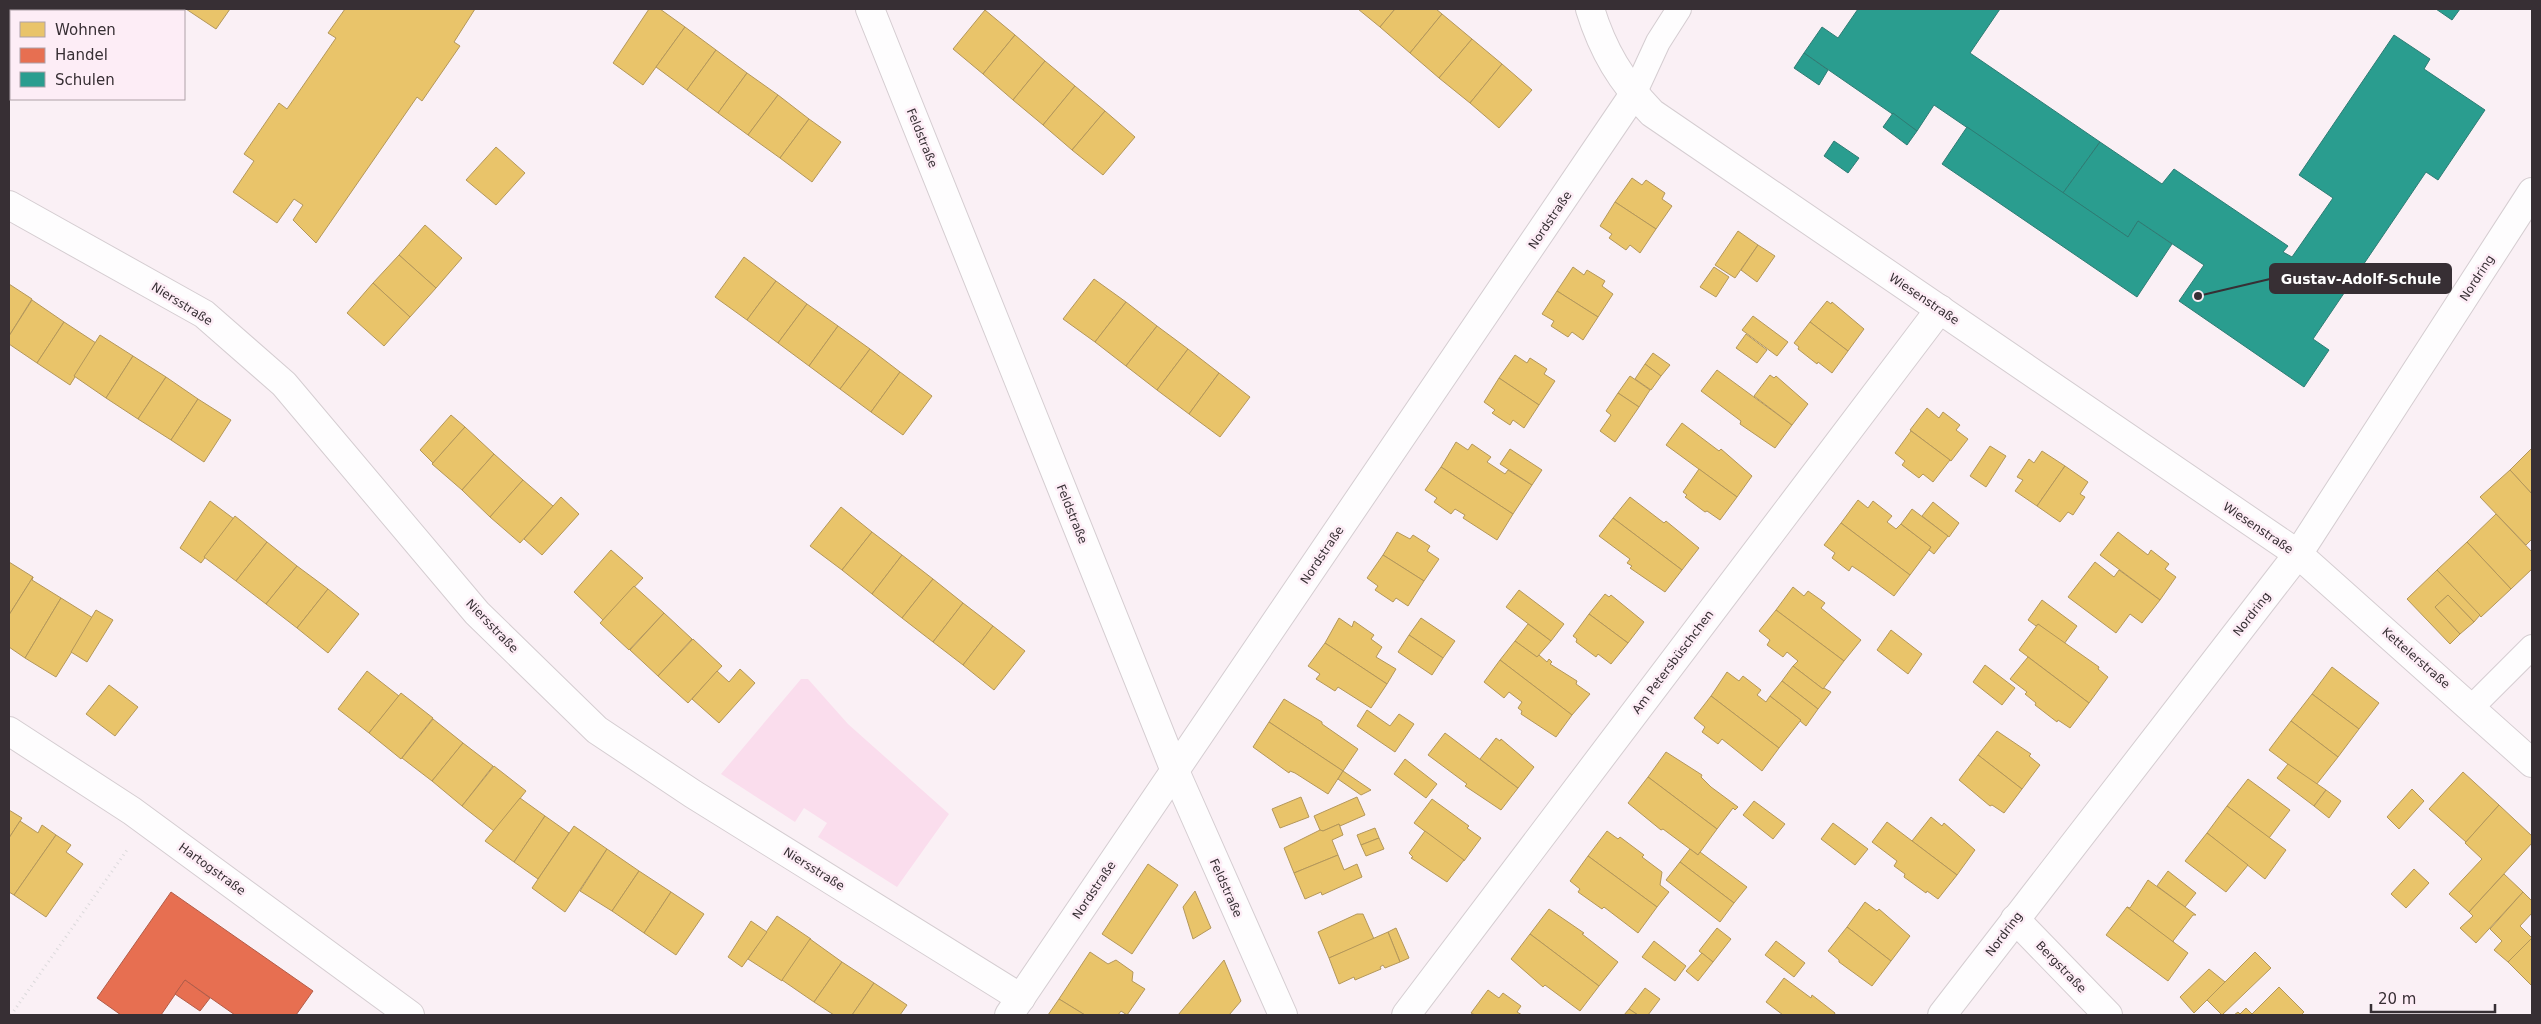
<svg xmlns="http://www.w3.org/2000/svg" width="2541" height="1024" font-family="'DejaVu Sans',sans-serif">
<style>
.green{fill:#fadded}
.homes{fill:#e9c46a;stroke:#b4975a}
.shops{fill:#e76f51;stroke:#b25c48}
.schools{fill:#2a9d8f;stroke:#2e7c74}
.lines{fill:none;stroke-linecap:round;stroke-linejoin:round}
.service-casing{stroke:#d5cdd1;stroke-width:26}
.minor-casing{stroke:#d5cdd1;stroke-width:30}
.tertiary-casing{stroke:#d5cdd1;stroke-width:30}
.path{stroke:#dcdadc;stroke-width:3;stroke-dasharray:1 4;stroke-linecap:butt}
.service{stroke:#fefdfe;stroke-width:24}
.minor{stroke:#fefdfe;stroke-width:28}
.tertiary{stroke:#fefdfe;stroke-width:28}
.labels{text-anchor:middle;stroke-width:5;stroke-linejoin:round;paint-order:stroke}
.street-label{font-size:12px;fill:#372f34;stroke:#fdedf6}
.leader{fill:none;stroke:#372f34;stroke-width:2}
.callout-dot{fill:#372f34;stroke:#fdedf6;stroke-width:2}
.callout{fill:#372f34;stroke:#372f34;stroke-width:2}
.callout-label{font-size:14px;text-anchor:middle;font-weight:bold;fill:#fff}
</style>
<rect width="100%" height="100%" fill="#faf0f5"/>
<polygon class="green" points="801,679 808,679 848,724 949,814 897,887 818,837 827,823 804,808 795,822 721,774"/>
<g class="homes">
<polygon points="9,9 48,9 53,11 11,11 11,76 9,74"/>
<polygon points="186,9 230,9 216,29"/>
<polygon points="345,9 475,9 454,42 460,46 422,101 417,97 316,243 293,220 303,205 294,199 277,223 233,192 254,161 244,154 279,103 287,109 336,38 328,33"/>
<polygon points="649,9 660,9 685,27 643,85 613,63"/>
<polygon points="1358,9 1395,9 1380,27"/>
<polygon points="1395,9 1436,9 1442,14 1410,53 1380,27"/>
<polygon points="985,10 1015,35 983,74 953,49"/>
<polygon points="1442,14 1472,39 1439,78 1410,53"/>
<polygon points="685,27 716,50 687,90 656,67"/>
<polygon points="1015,35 1045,61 1013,100 983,74"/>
<polygon points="1472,39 1502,64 1470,103 1439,78"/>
<polygon points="716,50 747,73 718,113 687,90"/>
<polygon points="1045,61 1075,86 1043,125 1013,100"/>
<polygon points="1502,64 1532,90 1499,128 1470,103"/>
<polygon points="747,73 778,95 748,135 718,113"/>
<polygon points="1075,86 1105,111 1072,150 1043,125"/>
<polygon points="778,95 809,119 780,158 748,135"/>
<polygon points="1105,111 1135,137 1103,175 1072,150"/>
<polygon points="809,119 841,142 812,182 780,158"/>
<polygon points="496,147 525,173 496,205 466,180"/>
<polygon points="1632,178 1642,185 1646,180 1665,193 1662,199 1672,206 1656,229 1615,202"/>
<polygon points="1615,202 1656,229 1640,253 1630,245 1626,250 1609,238 1612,234 1600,226"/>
<polygon points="425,225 462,258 436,288 399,255"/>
<polygon points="1738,231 1758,245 1735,278 1715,265"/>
<polygon points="1758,245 1775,256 1757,282 1741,270"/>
<polygon points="399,255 436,288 410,317 373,283"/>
<polygon points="744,257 776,281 747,320 715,297"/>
<polygon points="1573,267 1584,275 1587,270 1605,281 1602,286 1613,294 1598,317 1557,291"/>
<polygon points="1714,267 1729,277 1716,297 1700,287"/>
<polygon points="1094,279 1126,302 1095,342 1063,319"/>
<polygon points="776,281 807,304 778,343 747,320"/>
<polygon points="373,283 410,317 384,346 347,313"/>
<polygon points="9,284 32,299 9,336"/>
<polygon points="1557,291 1598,317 1583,340 1572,332 1568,337 1551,326 1554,321 1542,314"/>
<polygon points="32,300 64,322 37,363 9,344 9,336"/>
<polygon points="1827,301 1831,304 1832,302 1864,329 1848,351 1810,322"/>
<polygon points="1126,302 1157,326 1126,366 1095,342"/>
<polygon points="807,304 838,326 809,366 778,343"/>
<polygon points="1753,316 1788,342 1777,356 1742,330"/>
<polygon points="64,322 96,343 70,385 37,363"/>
<polygon points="1810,322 1848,351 1832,373 1818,362 1817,364 1798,349 1799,347 1794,343"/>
<polygon points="838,326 870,349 840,389 809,366"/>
<polygon points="1157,326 1188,349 1157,390 1126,366"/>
<polygon points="1746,334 1767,350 1757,363 1736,348"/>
<polygon points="100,335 133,356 106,398 74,376"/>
<polygon points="870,349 900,372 871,412 840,389"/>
<polygon points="1188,349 1219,373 1189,414 1157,390"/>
<polygon points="1653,353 1670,365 1661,376 1645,364"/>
<polygon points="1515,355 1527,363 1530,358 1547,369 1544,374 1555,381 1539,405 1499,378"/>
<polygon points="133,356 166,377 138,419 106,398"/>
<polygon points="1645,364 1661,376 1651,390 1635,379"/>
<polygon points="1717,370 1792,425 1775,448 1740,424 1741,421 1701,391"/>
<polygon points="900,372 932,396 903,435 871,412"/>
<polygon points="1219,373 1250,397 1220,437 1189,414"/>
<polygon points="1770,375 1774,378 1776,376 1808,404 1792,425 1754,396"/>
<polygon points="1630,376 1650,390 1639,407 1618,393"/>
<polygon points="166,377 198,399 171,440 138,419"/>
<polygon points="1499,378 1539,405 1524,428 1513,420 1510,425 1492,413 1495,410 1484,402"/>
<polygon points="1618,393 1639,407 1615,442 1600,431 1611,415 1606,411"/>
<polygon points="198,399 231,420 204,462 171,440"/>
<polygon points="1927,408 1939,418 1943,412 1960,425 1956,430 1968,439 1951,461 1910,430"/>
<polygon points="451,415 465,427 433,463 420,450"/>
<polygon points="1682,423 1719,451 1721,449 1752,476 1737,497 1666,445"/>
<polygon points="465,427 494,454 462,490 432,464"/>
<polygon points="1911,431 1950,460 1933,482 1923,474 1919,478 1902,465 1905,461 1895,453"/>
<polygon points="1456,442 1468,450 1472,444 1491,457 1487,462 1505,474 1508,470 1532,485 1513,514 1441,467"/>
<polygon points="1990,446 2006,456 1986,487 1970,476"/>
<polygon points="2532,448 2532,494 2510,470"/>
<polygon points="1510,449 1542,470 1532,485 1500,464"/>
<polygon points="2042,451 2065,466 2037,506 2015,491 2023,480 2017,477 2029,459 2034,463"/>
<polygon points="494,454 523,480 490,517 462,490"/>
<polygon points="2065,466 2088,482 2080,494 2085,497 2073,515 2068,512 2060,522 2037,506"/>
<polygon points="1441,467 1513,514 1497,540 1463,518 1465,515 1455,509 1451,514 1434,502 1437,498 1425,490"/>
<polygon points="1699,469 1737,497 1720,520 1707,511 1705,512 1685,497 1687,495 1683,492"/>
<polygon points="2510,470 2532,494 2532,539 2526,545 2480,497"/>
<polygon points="523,480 553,506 520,543 490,517"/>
<polygon points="561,497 579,514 542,555 524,539"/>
<polygon points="1630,497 1664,523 1666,521 1699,548 1682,570 1613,518"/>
<polygon points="1858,500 1868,508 1873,501 1892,516 1887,522 1896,529 1901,524 1931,547 1910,575 1841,523"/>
<polygon points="210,501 234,519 201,563 180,548"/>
<polygon points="1933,502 1959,523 1949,537 1922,516"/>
<polygon points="841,507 872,532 842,570 810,546"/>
<polygon points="1912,509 1948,536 1934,554 1929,550 1931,547 1901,524"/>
<polygon points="2496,514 2532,552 2532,569 2511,589 2467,542"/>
<polygon points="235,516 267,542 236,581 204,557"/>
<polygon points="1613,518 1682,570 1665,592 1630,568 1632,566 1627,563 1630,559 1599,536"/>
<polygon points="1841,523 1910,575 1894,596 1864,574 1852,566 1849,571 1832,558 1835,553 1824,545"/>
<polygon points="872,532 902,555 872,594 842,570"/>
<polygon points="1397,532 1410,539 1413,535 1430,546 1427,551 1439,559 1424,581 1383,555"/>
<polygon points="2118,532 2148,555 2151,550 2169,564 2165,569 2176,577 2160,600 2100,555"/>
<polygon points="267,542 297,566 266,604 236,581"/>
<polygon points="2467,542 2511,589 2481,617 2437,570"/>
<polygon points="611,550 643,578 603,620 574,592"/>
<polygon points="902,555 933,579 902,618 872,594"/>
<polygon points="1383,555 1424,581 1408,606 1396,598 1393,602 1375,590 1378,586 1367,578"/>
<polygon points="9,562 33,577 9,615"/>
<polygon points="2095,562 2114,577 2119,570 2160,600 2142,623 2130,614 2116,633 2068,597"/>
<polygon points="297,566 328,589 297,628 266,604"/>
<polygon points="2437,570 2480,615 2474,622 2448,595 2435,607 2460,634 2450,644 2407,599"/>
<polygon points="33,577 32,580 61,598 25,658 9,647 9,615"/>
<polygon points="933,579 963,603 933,642 902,618"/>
<polygon points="634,586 664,613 629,650 600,623"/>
<polygon points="1793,587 1804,596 1808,591 1825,603 1821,608 1861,640 1844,661 1776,610"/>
<polygon points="328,589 359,614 328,653 297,628"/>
<polygon points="1519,590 1564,624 1551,641 1506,607"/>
<polygon points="1605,594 1609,597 1611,595 1644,622 1628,643 1589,614"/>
<polygon points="2448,595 2474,622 2460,634 2435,607"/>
<polygon points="61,598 93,618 56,677 25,658"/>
<polygon points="2042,600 2077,626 2064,644 2038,624 2036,626 2028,620"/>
<polygon points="963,603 993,626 963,665 933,642"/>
<polygon points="96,610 113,620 87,662 71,652"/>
<polygon points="1776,610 1844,661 1823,689 1793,666 1798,661 1787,652 1783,657 1767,645 1770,640 1759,631"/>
<polygon points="664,613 692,639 658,676 630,650"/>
<polygon points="1589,614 1628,643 1611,664 1598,654 1596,657 1576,642 1577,639 1573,636"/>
<polygon points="1339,618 1352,627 1354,621 1374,635 1371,639 1382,647 1376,657 1396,669 1387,684 1325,643"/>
<polygon points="1421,618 1455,641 1443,658 1409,635"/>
<polygon points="1528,624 1551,641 1537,657 1515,641"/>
<polygon points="2038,624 2099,667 2098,669 2108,677 2089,703 2019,650"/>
<polygon points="993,626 1025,651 994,690 963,665"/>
<polygon points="1891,630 1922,654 1908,674 1877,650"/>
<polygon points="1409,635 1443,658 1432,675 1398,652"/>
<polygon points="693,639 722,666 688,703 658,676"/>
<polygon points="1515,641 1537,657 1539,655 1547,662 1549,659 1552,662 1550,664 1577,681 1576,684 1590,694 1572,715 1500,660"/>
<polygon points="1325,643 1387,684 1371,708 1338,687 1335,691 1316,679 1320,674 1308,666"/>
<polygon points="2028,657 2089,703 2070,728 2058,720 2057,722 2035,705 2036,703 2025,694 2027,692 2010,679"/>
<polygon points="1500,660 1572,715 1556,737 1521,714 1522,711 1518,708 1522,702 1509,692 1504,698 1484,682"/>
<polygon points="1985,665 2015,688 2002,705 1973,682"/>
<polygon points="1793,666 1823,689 1824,688 1831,692 1818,709 1782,681"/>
<polygon points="2332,667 2379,703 2359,729 2312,694"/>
<polygon points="740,669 755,683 719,723 692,699 717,671 729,682"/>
<polygon points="367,671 399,696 369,733 338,709"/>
<polygon points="1727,672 1739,681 1743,676 1761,690 1757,695 1766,702 1770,696 1801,720 1779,748 1711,696"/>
<polygon points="1782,681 1818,709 1806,726 1800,721 1801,720 1770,696"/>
<polygon points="109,685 138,707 115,736 86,714"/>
<polygon points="401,693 433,718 401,759 369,733"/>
<polygon points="2312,694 2359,729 2338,757 2291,721"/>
<polygon points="1711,696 1779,748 1762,771 1722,739 1718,744 1702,732 1705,727 1694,718"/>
<polygon points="1284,699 1322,722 1322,724 1358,749 1343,771 1269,722"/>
<polygon points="1367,710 1390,726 1399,714 1414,724 1395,752 1357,726"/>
<polygon points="433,719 463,743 432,781 402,758"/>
<polygon points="2291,721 2338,757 2316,785 2269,750"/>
<polygon points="1269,722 1343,771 1328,794 1295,773 1290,771 1289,773 1253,747"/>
<polygon points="1997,731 2031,754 2029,756 2040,765 2022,789 1978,755"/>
<polygon points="1445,733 1518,788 1501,810 1465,786 1467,784 1428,755"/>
<polygon points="1496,738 1500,741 1501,739 1534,767 1518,788 1480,759"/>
<polygon points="463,743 493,766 462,806 432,781"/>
<polygon points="1666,752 1702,775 1701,777 1711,787 1738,807 1735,810 1733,808 1717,829 1648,777"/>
<polygon points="1978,755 2022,789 2004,813 1992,805 1990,806 1959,780"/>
<polygon points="1405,759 1437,784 1426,798 1394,774"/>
<polygon points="2288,764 2326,790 2314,806 2277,778"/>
<polygon points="494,766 526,791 494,831 462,806"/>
<polygon points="1343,771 1371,790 1361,795 1338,779"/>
<polygon points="2463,772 2499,805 2466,842 2429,809"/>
<polygon points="1648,777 1717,829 1698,855 1663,829 1661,830 1628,803"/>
<polygon points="2248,779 2290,810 2269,838 2273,841 2227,806"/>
<polygon points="2412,789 2424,801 2399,829 2387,817"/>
<polygon points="2326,790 2341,801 2329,818 2314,806"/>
<polygon points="1301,797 1309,817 1280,828 1272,809"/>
<polygon points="1357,797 1365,815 1340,826 1339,824 1323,831 1320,830 1314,816"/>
<polygon points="520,798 545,816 514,862 485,841"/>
<polygon points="1432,799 1469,826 1467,828 1481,838 1464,861 1414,823"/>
<polygon points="1754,801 1785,824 1773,839 1743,815"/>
<polygon points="2499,805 2532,836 2532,843 2469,912 2449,894 2482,859 2465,843"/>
<polygon points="2227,806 2286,850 2265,879 2207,833"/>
<polygon points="9,810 22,818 9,838"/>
<polygon points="545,816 569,833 538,879 514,862"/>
<polygon points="1931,817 1942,826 1944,823 1975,850 1957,875 1912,841"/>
<polygon points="20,821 38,833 42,825 56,835 14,895 9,892 9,838"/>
<polygon points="1887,822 1957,875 1938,899 1927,891 1926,893 1904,877 1905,874 1894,866 1897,861 1872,842"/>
<polygon points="1833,823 1868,849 1855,865 1821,839"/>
<polygon points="1339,824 1343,835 1332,840 1338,855 1294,873 1284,848 1320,830 1323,831"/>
<polygon points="574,826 607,849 565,912 532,888"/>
<polygon points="1375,828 1379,838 1361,845 1357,835"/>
<polygon points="1425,831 1464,860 1447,882 1411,858 1413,857 1409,853"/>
<polygon points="1607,831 1618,839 1620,837 1644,855 1642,857 1662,872 1660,885 1669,892 1657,907 1588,856"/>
<polygon points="2207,833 2248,865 2226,892 2185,861"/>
<polygon points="56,835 71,845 66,852 83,864 46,917 14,895"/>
<polygon points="1379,838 1384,849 1366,856 1361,845"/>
<polygon points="607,849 639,871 612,911 580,891"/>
<polygon points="1690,849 1698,855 1700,852 1747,887 1734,903 1680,862"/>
<polygon points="1338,855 1344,870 1357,864 1362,877 1322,895 1321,892 1305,899 1294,873"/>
<polygon points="1588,856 1657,907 1638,933 1604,907 1602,909 1578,892 1580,889 1570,881"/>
<polygon points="1680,862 1734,903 1720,922 1666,880"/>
<polygon points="1148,864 1178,885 1132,954 1102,934"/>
<polygon points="2414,869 2429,883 2406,908 2391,894"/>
<polygon points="639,871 671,892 644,933 612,911"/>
<polygon points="2168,871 2196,893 2185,907 2157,886"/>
<polygon points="2504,874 2523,892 2476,943 2460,928 2473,916 2469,912"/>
<polygon points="2148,880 2196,915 2193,915 2173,941 2174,943 2127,907 2130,908"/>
<polygon points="1195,891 1211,928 1193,939 1183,907"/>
<polygon points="671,892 704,914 676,955 644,933"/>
<polygon points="2523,892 2532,901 2532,913 2520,926 2532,938 2508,962 2494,950 2502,941 2490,929"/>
<polygon points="1865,902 1877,911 1879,909 1910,936 1891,961 1847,927"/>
<polygon points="2127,907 2188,953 2168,981 2106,935"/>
<polygon points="1549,909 1584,933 1582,934 1618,962 1599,986 1530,934"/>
<polygon points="1357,914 1363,914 1374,939 1329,958 1318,932"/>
<polygon points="777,916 811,939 782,981 748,959"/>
<polygon points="751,921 767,932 742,967 728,957"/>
<polygon points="1847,927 1891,961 1872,986 1839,962 1839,960 1828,951"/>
<polygon points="1396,928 1409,958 1400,962 1388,932"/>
<polygon points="1717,928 1731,939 1713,962 1699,951"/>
<polygon points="1388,932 1400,962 1385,968 1383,965 1380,967 1381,969 1355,980 1354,977 1339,984 1329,958"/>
<polygon points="1530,934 1599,986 1580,1011 1545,985 1543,987 1511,959"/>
<polygon points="2532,938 2532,983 2531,985 2508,962"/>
<polygon points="810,939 842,962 814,1002 782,980"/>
<polygon points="1654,941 1686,966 1675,981 1642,957"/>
<polygon points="1776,941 1805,963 1794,977 1765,955"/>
<polygon points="1090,952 1108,964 1116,960 1133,972 1132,981 1145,989 1127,1015 1121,1011 1118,1015 1085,1015 1059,999"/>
<polygon points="2255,952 2271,968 2222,1015 2207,1000"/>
<polygon points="1702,953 1713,962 1698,981 1686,971"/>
<polygon points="1224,960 1241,1001 1229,1015 1178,1015"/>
<polygon points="842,962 874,983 852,1015 834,1015 814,1002"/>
<polygon points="2209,969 2225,982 2194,1013 2180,997"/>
<polygon points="1784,978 1811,998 1812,995 1835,1013 1834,1015 1783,1015 1766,1002"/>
<polygon points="874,983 907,1005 900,1015 852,1015"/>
<polygon points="2279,987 2304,1012 2301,1015 2234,1015 2238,1012 2240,1014 2246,1008 2252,1014"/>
<polygon points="1645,988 1660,999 1648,1015 1638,1015 1629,1009"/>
<polygon points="1488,990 1499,998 1503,993 1521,1006 1517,1012 1522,1015 1475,1015 1471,1013"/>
<polygon points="1059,999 1085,1015 1048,1015"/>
<polygon points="1629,1009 1638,1015 1624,1015"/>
</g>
<g class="shops">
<polygon points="171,892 313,991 296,1015 235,1015 185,980 161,1015 121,1015 97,998"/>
<polygon points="185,980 210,998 200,1011 175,994"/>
</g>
<g class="schools">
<polygon points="1858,9 2000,9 1970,53 2100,142 2063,193 1934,105 1917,131 1804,53 1822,27 1838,38"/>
<polygon points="2436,9 2460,9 2452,20"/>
<polygon points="2394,35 2430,59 2424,69 2485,110 2438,180 2426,172 2313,339 2329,350 2304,387 2179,301 2204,265 2138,221 2128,237 2063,193 2100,142 2162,184 2174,169 2288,246 2283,252 2292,257 2333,198 2299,175"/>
<polygon points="1804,53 1828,70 1819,85 1794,68"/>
<polygon points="1893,113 1917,131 1907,145 1883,127"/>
<polygon points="1967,127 2128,237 2138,221 2172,244 2137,297 1942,164"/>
<polygon points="1834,141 1859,158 1848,173 1824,156"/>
</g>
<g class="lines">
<g class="service-casing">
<g id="service">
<polyline points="1634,94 1658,42 1679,9"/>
<polyline points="2472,707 2532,647"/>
</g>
</g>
<g class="minor-casing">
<g id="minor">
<polyline points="870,9 1175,771 1283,1015"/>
<path d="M1590,9C1603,51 1621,81 1652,113L2298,554L2532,763"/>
<polyline points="9,205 204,314 284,384 477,613 597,730 693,794 1021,998"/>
<polyline points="9,731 132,811 410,1015"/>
<polyline points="2015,919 2108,1015"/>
<polyline points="1009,1015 1634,94"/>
<polyline points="1406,1015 1940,309"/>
</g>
</g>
<g class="tertiary-casing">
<polyline id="tertiary" points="1942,1015 2298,554 2532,192"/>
</g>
<polyline class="path" points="11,1015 127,850"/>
<use href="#service" class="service"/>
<use href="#minor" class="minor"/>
<use href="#tertiary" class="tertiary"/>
</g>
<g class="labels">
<g class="street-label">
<text transform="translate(922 138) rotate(68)" y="4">Feldstraße</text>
<text transform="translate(1550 220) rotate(-56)" y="4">Nordstraße</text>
<text transform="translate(2477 278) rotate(-57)" y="4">Nordring</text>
<text transform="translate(1924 299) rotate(34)" y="4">Wiesenstraße</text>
<text transform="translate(182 304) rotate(32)" y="4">Niersstraße</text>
<text transform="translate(1072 514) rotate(68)" y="4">Feldstraße</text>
<text transform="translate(2258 528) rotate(34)" y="4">Wiesenstraße</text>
<text transform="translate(1322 555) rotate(-56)" y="4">Nordstraße</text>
<text transform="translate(2252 614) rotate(-52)" y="4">Nordring</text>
<text transform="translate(492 626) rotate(46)" y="4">Niersstraße</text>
<text transform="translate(2416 658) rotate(41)" y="4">Kettelerstraße</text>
<text transform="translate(1673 662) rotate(-53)" y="4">Am Petersbüschchen</text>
<text transform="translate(212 869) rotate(36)" y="4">Hartogstraße</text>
<text transform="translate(814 869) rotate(32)" y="4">Niersstraße</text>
<text transform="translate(1226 888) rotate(66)" y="4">Feldstraße</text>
<text transform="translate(1094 890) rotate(-56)" y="4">Nordstraße</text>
<text transform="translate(2004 934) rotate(-53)" y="4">Nordring</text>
<text transform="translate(2061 967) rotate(46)" y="4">Bergstraße</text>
</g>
</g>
<path class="leader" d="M2198 296L2270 279"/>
<circle class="callout-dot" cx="2198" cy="296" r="5"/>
<rect class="callout" x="2270" y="264" width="181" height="29" rx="5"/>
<g class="callout-label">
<text x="2361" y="284">Gustav-Adolf-Schule</text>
</g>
<rect width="2541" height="1024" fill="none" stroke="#372f34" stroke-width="20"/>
<rect x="10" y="10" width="175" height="90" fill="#fdedf6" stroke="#aea1a8"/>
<rect x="20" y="22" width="25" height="15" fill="#e9c46a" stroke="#aea1a8"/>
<text x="55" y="35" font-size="15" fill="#372f34">Wohnen</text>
<rect x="20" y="48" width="25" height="15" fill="#e76f51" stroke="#aea1a8"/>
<text x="55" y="60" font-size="15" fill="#372f34">Handel</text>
<rect x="20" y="72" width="25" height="15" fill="#2a9d8f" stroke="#aea1a8"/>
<text x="55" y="85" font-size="15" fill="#372f34">Schulen</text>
<path d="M2371 1004v8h124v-8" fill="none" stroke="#372f34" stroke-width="2.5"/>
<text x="2378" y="1004" font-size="15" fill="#372f34" stroke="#fdedf6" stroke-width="4" paint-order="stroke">20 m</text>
</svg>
